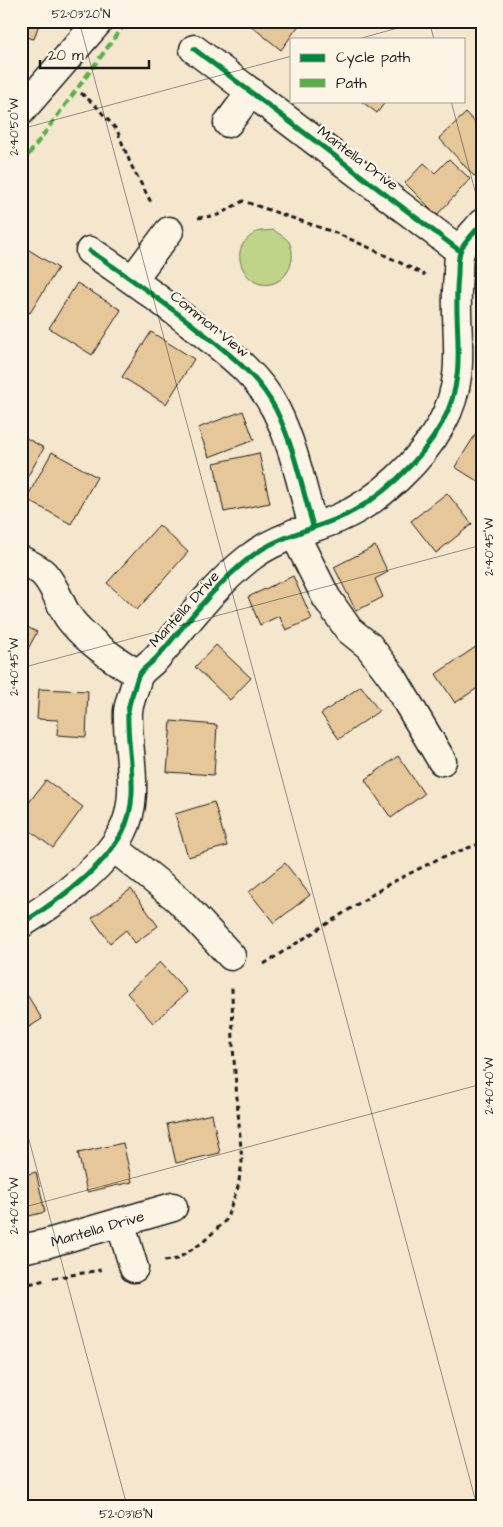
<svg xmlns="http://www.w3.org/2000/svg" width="503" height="1527" font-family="'Architects Daughter',sans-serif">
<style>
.green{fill:#c0d489;stroke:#6e7852}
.building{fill:#e6c799;stroke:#1c1c1c}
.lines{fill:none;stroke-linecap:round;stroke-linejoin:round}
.minor-casing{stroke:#1c1c1c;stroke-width:31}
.path{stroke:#1c1c1c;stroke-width:3;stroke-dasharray:5 4;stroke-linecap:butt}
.minor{stroke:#fcf5e5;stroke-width:28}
.quiet{stroke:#55b145;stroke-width:4;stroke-dasharray:8 4;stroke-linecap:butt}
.cycleway-casing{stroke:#fcf5e5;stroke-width:8}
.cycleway{stroke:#00873e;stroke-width:5}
.ticks{fill:none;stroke:#1c1c1c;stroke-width:1;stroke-opacity:0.45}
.labels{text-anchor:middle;stroke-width:5;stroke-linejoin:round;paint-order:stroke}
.street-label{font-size:15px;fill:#1c1c1c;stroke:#fcf5e5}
.neatline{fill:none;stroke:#1c1c1c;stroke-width:2}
.ticks-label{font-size:12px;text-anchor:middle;fill:#1c1c1c}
</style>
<rect width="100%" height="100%" fill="#f5e7ce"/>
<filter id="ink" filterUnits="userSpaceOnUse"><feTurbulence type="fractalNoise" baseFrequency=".02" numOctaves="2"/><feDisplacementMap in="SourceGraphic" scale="10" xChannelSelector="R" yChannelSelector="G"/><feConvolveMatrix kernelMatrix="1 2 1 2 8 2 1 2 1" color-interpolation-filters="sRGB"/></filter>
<g filter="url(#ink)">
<path class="green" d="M274,230C278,234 286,237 289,242C299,262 284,288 261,284C245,281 234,258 243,244C245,241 251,235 255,233C259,230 268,231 274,230Z"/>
<g class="building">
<polygon points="21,21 40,21 34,39 21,36"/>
<polygon points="245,21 302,21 281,50"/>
<polygon points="361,101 386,101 377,113"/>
<polygon points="466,113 482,130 482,169 474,176 439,138"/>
<polygon points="449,159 470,179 437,215 405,183 424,163 435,173"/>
<polygon points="21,245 58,268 30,313 21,308"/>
<polygon points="77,283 121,310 92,355 49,328"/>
<polygon points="151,332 194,359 166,404 122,377"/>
<polygon points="243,411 254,440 209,457 198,428"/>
<polygon points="482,424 482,484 455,467"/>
<polygon points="21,435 44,448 21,488"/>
<polygon points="52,452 97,477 71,524 26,499"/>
<polygon points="259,453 270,503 224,512 214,463"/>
<polygon points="447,493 472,524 436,553 411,521"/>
<polygon points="159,525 188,552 137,610 107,583"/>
<polygon points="375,546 388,572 375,579 383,597 356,611 334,567"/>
<polygon points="293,576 312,619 286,630 279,616 260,625 248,597"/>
<polygon points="21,624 37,632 21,662"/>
<polygon points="480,644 482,646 482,685 455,703 436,674"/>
<polygon points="216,645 251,678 230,700 195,667"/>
<polygon points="361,686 379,711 339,739 321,714"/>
<polygon points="39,689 88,691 86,737 57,735 58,720 37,719"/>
<polygon points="171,721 217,725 214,775 167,772"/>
<polygon points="398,756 424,794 391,818 365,780"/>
<polygon points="46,780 83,807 53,848 21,824 21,813"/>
<polygon points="214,802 227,846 188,857 175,814"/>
<polygon points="285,863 310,895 274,923 249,892"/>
<polygon points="131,889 158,926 135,943 126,930 110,943 92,918"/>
<polygon points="160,962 187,992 153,1023 127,993"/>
<polygon points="21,985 42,1019 21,1032"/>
<polygon points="212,1114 220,1153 176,1163 167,1124"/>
<polygon points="123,1143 132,1182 87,1192 78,1153"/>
<polygon points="36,1172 45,1212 21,1218 21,1176"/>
</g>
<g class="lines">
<g class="minor-casing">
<g id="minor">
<polyline points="194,49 460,251"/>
<polyline points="21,111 99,21"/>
<polyline points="228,123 251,92"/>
<path d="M90,251C124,273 156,297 189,322C221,348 257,372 276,410C294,446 302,488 313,526"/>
<polyline points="133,279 169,231"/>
<polyline points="294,533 326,597 349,630 369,646 393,678 442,761"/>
<path d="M21,560C28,564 38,568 44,574C55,586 59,602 67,615C80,635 117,663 139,674"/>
<polyline points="113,847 178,899 231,956"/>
<path d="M21,924C56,902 102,870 122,833C142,795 126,751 128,711C129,703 132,696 134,689C136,683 137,676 141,672C146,666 153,662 158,656C187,623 213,587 248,559C275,537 308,531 339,518C379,501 421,461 442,423C470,372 452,328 458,275C458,268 458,259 460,252C462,244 476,231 482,223"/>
<polyline points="120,1222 134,1268"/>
<path id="s1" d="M21,1249L45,1244L173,1207"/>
</g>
</g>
<g class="path">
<polyline points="81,93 96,106 117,130 131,165 152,204"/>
<polyline points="198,218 218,215 243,201 336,233 370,248 425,275"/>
<polyline points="264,964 389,884 440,858 482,843"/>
<polyline points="164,1261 177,1259 202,1243 226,1220 238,1187 242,1162 233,1047 232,987"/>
<polyline points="53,1278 101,1270"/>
<polyline points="21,1286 45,1280"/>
</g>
<use href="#minor" class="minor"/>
<polyline class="quiet" points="21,165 127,21"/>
<g class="cycleway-casing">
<g id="cycleway">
<polyline points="194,49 460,251"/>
<path d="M90,251C124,273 156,297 189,322C221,348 257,372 276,410C294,446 302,488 313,526"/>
<path d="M21,924C56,902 102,870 122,833C142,795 126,751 128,711C129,703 132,696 134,689C136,683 137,676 141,672C146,666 153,662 158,656C187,623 213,587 248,559C275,537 308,531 339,518C379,501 421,461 442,423C470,372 452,328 458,275C458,268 458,259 460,252C462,244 476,231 482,223"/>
</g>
</g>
<use href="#cycleway" class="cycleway"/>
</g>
</g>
<path class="ticks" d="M79,21L477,1506M429,21L434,39M358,39L423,21M451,101L482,217M21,129L292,56M21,668L482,545M21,1110L127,1506M21,1208L482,1084"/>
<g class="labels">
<g class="street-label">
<text transform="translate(358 158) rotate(37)" y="5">Mantella Drive</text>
<text transform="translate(210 324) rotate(39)" y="5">Common View</text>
<text transform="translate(184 609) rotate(-48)" y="5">Mantella Drive</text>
<text dy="5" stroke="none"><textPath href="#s1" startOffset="79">Mantella Drive</textPath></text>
</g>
</g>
<rect width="503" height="1527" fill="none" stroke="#fcf5e5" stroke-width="55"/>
<rect x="290" y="38" width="175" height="65" fill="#fcf5e5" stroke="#a29e95"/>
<rect x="300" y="54" width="25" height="8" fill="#00873e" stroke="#a29e95"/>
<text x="336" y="62" font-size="15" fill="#1c1c1c">Cycle path</text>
<rect x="300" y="79" width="25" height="8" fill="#55b145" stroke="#a29e95"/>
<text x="336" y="88" font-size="15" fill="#1c1c1c">Path</text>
<path d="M40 60v8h109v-8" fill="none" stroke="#1c1c1c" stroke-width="2.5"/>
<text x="48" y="60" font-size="15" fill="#1c1c1c" stroke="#fcf5e5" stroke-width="4" paint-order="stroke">20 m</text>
<rect x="28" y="28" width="448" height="1472" class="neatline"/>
<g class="ticks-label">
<text x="81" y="18">52°03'20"N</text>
<text transform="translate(14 127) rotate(-90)" y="4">2°40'50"W</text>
<text transform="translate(489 547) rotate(-90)" y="4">2°40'45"W</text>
<text transform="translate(14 667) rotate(-90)" y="4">2°40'45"W</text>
<text transform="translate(489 1086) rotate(-90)" y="4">2°40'40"W</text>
<text transform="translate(14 1206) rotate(-90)" y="4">2°40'40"W</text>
<text x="126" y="1518">52°03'18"N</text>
</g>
</svg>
